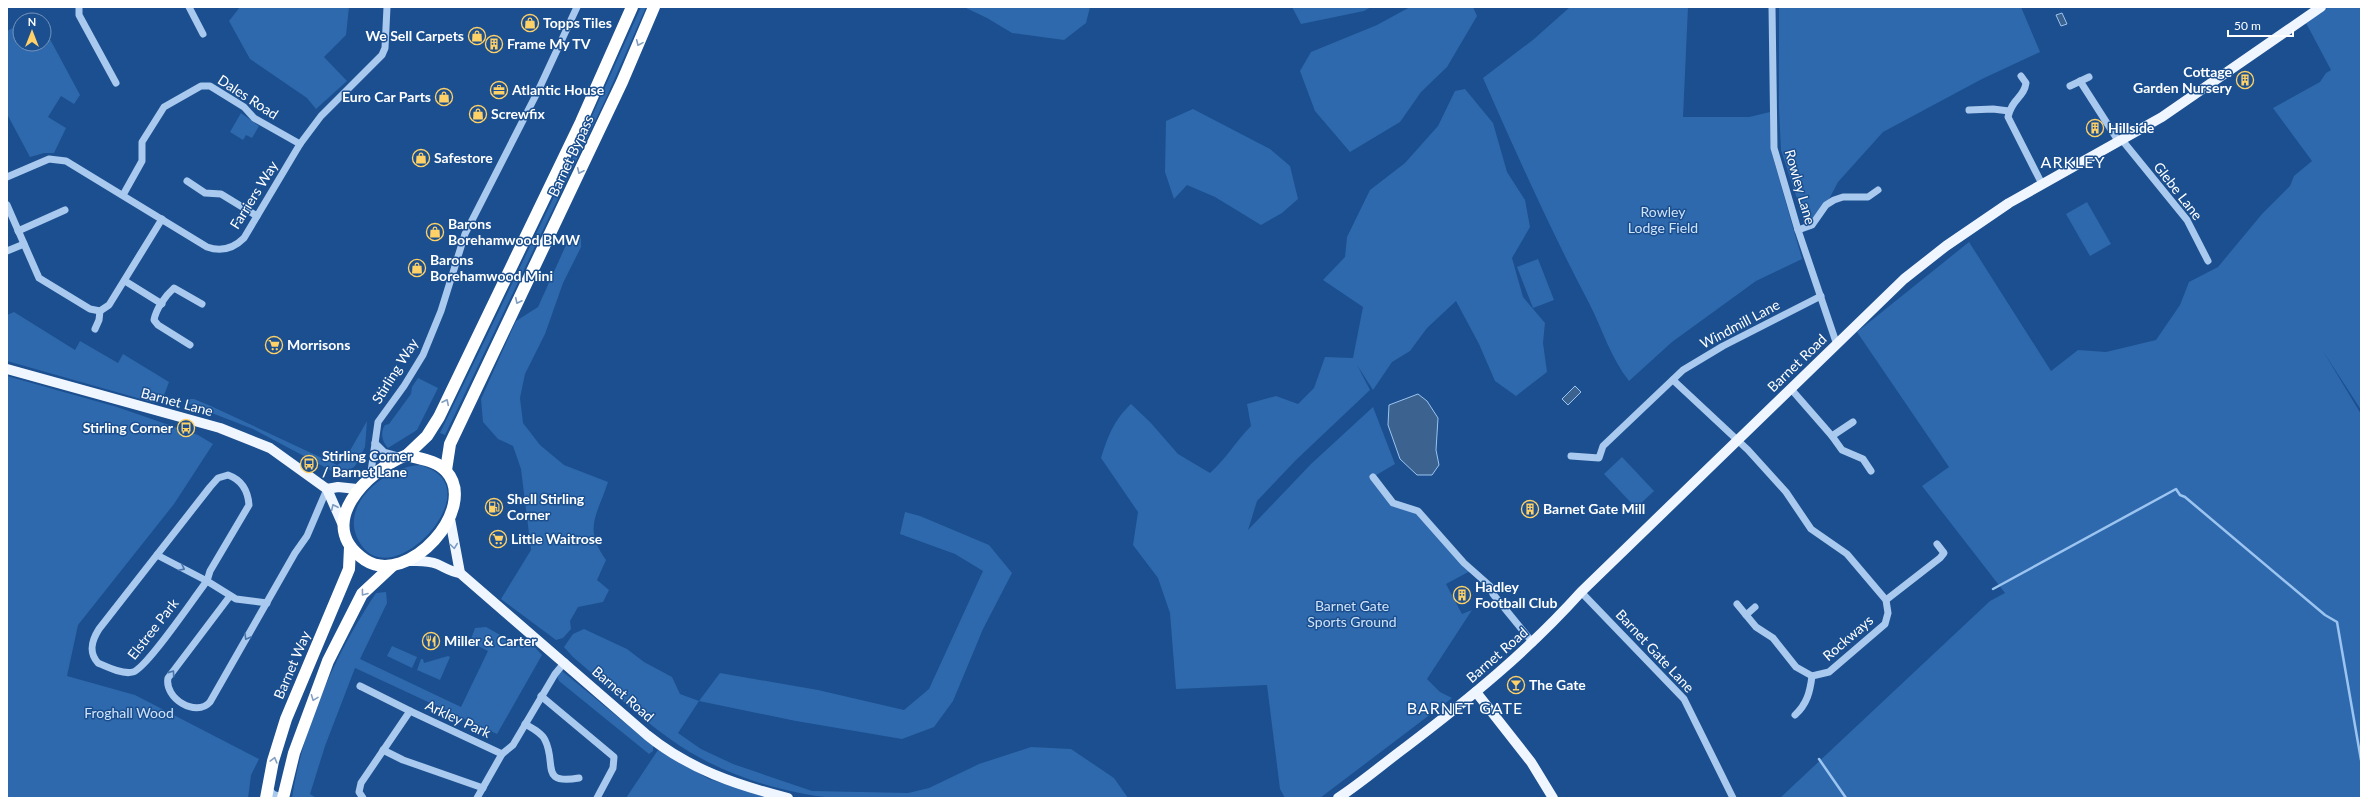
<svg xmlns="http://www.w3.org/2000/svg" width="2368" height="805" font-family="Lato,sans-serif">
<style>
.green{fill:#2e69ad}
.water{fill:#3c6290;stroke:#9cc4f0}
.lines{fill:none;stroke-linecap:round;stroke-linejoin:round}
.stream{stroke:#9cc4f0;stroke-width:2.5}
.minor{stroke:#a9c9ee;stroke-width:7}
.major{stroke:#f0f6ff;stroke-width:10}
.highway{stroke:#fff;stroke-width:12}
.oneway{stroke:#829ec1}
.oneway2{stroke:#7b9ac1}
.oneway3{stroke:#4674ac}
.labels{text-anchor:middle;stroke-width:3;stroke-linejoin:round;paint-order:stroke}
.poi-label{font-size:14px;font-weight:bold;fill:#fff;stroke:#1b4f8f;text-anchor:start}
.street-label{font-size:14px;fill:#fff;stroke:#1b4f8f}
.park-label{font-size:14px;fill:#cfe3fa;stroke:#1b4f8f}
.quarter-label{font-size:16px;letter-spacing:1px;fill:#fff;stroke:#1b4f8f}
</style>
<rect width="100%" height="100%" fill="#1b4f8f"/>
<g class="green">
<polygon points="240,7 349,7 346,35 324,57 347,81 316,109 307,98 250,59 229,21"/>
<polygon points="641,7 646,7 607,96 445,435 440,433 578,147"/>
<polygon points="964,7 1090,7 1086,23 1064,40 1012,33 987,18"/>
<polygon points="1292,7 1371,7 1364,11 1301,24"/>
<polygon points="1410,7 1473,7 1477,16 1447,67 1421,92 1400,122 1350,152 1315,111 1300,71 1311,52 1377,25"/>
<path d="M1570,7H1688L1683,117H1749L1770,112L1772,154L1802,259L1756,281L1672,342L1629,381C1611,358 1603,331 1590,305C1551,231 1517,155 1483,78L1534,39Z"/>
<polygon points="1779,7 2021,7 2040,52 1982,79 1883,132 1838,182 1826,205 1811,222 1805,223 1781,150 1779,109"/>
<polygon points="2328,7 2361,7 2361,410 2323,351 2361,414 2361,798 1780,798 1990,601 2005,593 1922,486 1949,467 1857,332 1969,242 2051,371 2078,350 2106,352 2156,340 2180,305 2189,282 2218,267 2262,214 2290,186 2294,176 2312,161 2273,108 2320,82 2326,73 2331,70 2306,23"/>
<polygon points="20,24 20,44 44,44 44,28 80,95 74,104 61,96 48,117 66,128 54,153 44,153 30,157 7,114 7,31"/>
<path d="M1465,89L1493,123L1507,172L1525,200L1530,227L1512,258L1523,297L1545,323L1543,343L1547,372L1516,396L1495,381L1479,344L1456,301L1427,328L1410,351L1392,362L1373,390L1357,365L1370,390L1296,460L1257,501L1248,530L1311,464L1373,407L1395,464L1373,477L1393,503L1418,511L1472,570L1446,584L1462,614L1472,610L1427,679L1440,692L1452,698L1320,798H1285L1280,789L1267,685L1176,689L1170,613L1158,578L1133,545L1138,512L1101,458C1108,436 1114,420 1131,404L1150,422L1178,454L1210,473C1226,459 1236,441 1251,426L1247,404L1276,396L1298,404L1314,388L1325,357L1353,358L1363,307L1323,280L1345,257L1347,237L1370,190L1405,163L1438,126L1455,91Z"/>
<polygon points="1193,109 1270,149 1290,166 1298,199 1282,213 1261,225 1215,197 1187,185 1174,199 1165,172 1166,121"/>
<polygon points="241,113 259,126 252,138 246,135 243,140 230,132"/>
<polygon points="2087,202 2111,244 2090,256 2066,214"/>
<path d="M571,234L581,235V247L563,283L545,334L525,374L520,398L523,423L540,445L564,465L608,482C597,516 583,528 606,560L597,580L609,590L603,602L578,607L570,621L571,629L563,638L556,640L501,599L531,550L521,469L513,446L498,439L483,422L481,399L516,321L538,307Z"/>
<polygon points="1538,259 1554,300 1533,308 1517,267"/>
<polygon points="14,312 75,350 80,341 118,363 123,354 169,382 163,398 155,403 7,361 7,315"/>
<polygon points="7,376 117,407 198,435 213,444 174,504 78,625 67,676 135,695 259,759 251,775 248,798 7,798"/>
<path d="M418,378L438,388L417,430L388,448C382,442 380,432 385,425L389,424L411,394L412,387Z"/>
<polygon points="187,399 194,399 213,407 337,465 344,461 367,421 365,447 355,466 348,471 332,471 253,429 186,403"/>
<polygon points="1622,457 1654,491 1636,508 1604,474"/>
<path d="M420,465C429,468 439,472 444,481C464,514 391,586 362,546C334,508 384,467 420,465Z"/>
<path d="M905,512L920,516L989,545L1012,573L983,629L953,701L934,727L902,739L796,721L699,701L678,733L701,749L733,764L812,791L908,793L929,788L979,764L1031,747L1071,749L1114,778L1128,798H834C779,793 715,772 670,739C636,715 605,684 573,657L564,647L573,634L584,629L627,649L644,662L672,677L680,694L699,701L720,673L818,690L904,710L929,689L983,571L955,554L900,534Z"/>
<path d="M386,592L387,603L360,659L461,707L488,651L470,642L475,628L486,627L523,648L531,643L542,655L497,734L355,668L325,746L310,794L316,798H292C303,726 336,653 376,593Z"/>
<polygon points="392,646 417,657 412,668 387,656"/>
<polygon points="448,656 450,657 440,680 417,670 421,659 423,659 424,663"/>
<polygon points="562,671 653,746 653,751 649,754 559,681 557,676"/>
<polygon points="658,750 709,779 769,798 626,798"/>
</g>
<g class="water">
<polygon points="2062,13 2067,24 2061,26 2056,15"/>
<polygon points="1575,386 1581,392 1568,405 1562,399"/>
<polygon points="1418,394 1427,401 1438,418 1436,450 1439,465 1432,475 1417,475 1400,459 1388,425 1389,405"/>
</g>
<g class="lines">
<g class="stream">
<polyline points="1993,589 2176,489 2180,495 2185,497 2325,615 2337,622 2361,760"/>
<polyline points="1819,759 1846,798"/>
</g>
<g class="minor">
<polyline points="79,7 79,15 116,83"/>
<polyline points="189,7 203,34"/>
<polyline points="1772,7 1774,148 1798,230 1837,345"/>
<path d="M2021,76L2026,83C2024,98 2012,98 2008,117L2042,184"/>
<polyline points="2080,81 2119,142"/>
<polyline points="2070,86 2089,77"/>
<polyline points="1969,110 1993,109 2009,111"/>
<polyline points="2122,140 2187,220 2208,261"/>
<path d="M7,177L49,159L66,161L207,247C221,252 233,249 244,238L300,144L321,116L382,55L385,48L387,7"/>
<polyline points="187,181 205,193 221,194 257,216"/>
<polyline points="123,195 142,161 142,142 164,107 201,86 210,86 244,107 254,118 300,144"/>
<polyline points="7,205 39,278 90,309 100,311"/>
<polyline points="1798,230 1812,225 1826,205 1834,200 1843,197 1868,197 1878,190"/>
<polyline points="18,231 65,210"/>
<polyline points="7,251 24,244"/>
<polyline points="125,281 162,304"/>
<polyline points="95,329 99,320 100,311 109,305 162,219"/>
<path d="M190,345L158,325L154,320C156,309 165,296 174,288L202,304"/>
<polyline points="1673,380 1748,450 1786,492 1811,529 1847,554 1886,600 1888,613 1885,624 1829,672 1812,676 1796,667 1773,638 1756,627 1737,604"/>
<polyline points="1791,389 1832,436 1853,422"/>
<polyline points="1832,436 1842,450 1863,459 1871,471"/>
<polyline points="375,443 384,452 402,457"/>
<polyline points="1571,456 1599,458 1603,446 1683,370 1723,346 1821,296"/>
<path d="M228,475C242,480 248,491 249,505L210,571L207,581C195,596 147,668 133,672C123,675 107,667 98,663C88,652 92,640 99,629L210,487L218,478Z"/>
<polyline points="1373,477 1393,503 1418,511 1464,563 1490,586 1493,594 1533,643"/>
<polyline points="370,479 378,422 404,386 423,355 441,311 465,234 538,91 577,7"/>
<polyline points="157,555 207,581 236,599 267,603"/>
<polyline points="1581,592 1684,699 1733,798"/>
<path d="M230,596L168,678C164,698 196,718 210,702L295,553L307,536L327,489"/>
<polyline points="1886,600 1940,558 1944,553 1937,544"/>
<polyline points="1746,615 1755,607"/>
<polyline points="360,686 410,711"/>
<polyline points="541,696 614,757 613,768 597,798"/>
<path d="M1795,715C1807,704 1810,692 1812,676"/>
<path d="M525,724C532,728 542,733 545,740C557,764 539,785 579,778"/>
<polyline points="383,750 403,760 483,788"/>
<polyline points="268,788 273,794 284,798"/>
<polyline points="363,798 359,792 361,783 410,711 502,754"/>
<polyline points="477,798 502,754 513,745 555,674 565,662"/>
</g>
<g class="major">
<polyline points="7,369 220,428 270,448 327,489 342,523"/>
<polyline points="327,489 338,487 357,489"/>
<path d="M450,519L460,573L647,735C689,769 736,785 788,798"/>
<path d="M409,561C419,561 428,560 437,564C446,568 451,572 460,573"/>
<polyline points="1476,692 1531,762 1553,798"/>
<path d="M1338,798C1361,783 1383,764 1406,747C1469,699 1527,652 1581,592L1904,279L1946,246L2009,203L2162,117L2321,7"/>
</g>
<g class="highway">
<polyline points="407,455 427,436 439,417 581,122 632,7"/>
<path d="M407,455C420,459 436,460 446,471C480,508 408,588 365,560C313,525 367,470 407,455Z"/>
<polyline points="446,470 450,444 622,82 654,7"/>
<polyline points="266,798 273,761 286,719 349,569 350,547"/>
<polyline points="283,798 294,753 328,661 362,594 392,566"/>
</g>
</g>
<defs><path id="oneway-chevron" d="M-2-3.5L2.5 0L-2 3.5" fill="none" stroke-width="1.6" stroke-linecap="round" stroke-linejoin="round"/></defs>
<g class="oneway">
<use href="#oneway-chevron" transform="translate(639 43) rotate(114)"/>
<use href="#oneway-chevron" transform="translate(580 171) rotate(115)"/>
<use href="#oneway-chevron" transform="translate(518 301) rotate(116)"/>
<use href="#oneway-chevron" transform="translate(446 402) rotate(-64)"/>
<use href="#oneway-chevron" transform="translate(364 593) rotate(127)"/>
<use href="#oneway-chevron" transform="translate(314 698) rotate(111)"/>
<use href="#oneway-chevron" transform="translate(274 760) rotate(-75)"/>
</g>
<g class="oneway2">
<use href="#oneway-chevron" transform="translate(334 507) rotate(-115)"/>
<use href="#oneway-chevron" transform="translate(454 546) rotate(82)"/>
</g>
<g class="oneway3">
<use href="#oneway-chevron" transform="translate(182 568) rotate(27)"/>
<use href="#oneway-chevron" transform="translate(247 637) rotate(120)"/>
<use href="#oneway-chevron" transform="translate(172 673) rotate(-55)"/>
</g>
<defs>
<g id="shop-ring" transform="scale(0.9)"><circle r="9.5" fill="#1b4f8f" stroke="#ffd166" stroke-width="1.5"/><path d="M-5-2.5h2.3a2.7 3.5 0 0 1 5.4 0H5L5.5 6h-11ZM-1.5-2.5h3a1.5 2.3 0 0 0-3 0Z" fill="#ffd166"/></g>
<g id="building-ring" transform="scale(0.9)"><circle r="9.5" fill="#1b4f8f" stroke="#ffd166" stroke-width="1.5"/><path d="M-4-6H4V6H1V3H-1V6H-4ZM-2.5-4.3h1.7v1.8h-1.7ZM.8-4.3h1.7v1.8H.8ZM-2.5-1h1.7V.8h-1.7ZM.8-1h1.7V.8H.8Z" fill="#ffd166"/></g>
<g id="office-ring" transform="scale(0.9)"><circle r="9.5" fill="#1b4f8f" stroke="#ffd166" stroke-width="1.5"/><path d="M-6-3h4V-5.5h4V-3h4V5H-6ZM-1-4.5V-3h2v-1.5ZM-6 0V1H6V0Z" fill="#ffd166"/></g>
<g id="supermarket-ring" transform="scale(0.9)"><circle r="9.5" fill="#1b4f8f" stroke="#ffd166" stroke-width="1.5"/><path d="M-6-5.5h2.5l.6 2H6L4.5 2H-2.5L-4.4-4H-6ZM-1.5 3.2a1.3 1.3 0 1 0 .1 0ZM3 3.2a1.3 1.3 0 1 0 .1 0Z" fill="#ffd166"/></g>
<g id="bus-ring" transform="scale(0.9)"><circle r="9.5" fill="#1b4f8f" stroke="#ffd166" stroke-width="1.5"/><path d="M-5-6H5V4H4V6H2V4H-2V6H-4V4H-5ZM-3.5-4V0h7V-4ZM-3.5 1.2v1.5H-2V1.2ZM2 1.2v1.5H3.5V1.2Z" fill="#ffd166"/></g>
<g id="fuel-ring" transform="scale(0.9)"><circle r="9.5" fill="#1b4f8f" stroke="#ffd166" stroke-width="1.5"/><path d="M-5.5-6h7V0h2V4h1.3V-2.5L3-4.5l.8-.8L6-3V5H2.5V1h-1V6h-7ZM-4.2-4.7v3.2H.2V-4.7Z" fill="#ffd166"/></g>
<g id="restaurant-ring" transform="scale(0.9)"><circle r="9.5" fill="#1b4f8f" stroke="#ffd166" stroke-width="1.5"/><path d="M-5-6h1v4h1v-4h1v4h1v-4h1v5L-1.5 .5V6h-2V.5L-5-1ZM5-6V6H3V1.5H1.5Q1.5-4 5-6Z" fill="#ffd166"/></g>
<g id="bar-ring" transform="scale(0.9)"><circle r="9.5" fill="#1b4f8f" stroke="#ffd166" stroke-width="1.5"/><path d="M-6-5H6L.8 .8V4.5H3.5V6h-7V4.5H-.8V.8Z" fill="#ffd166"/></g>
</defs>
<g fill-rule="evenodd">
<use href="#shop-ring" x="530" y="23"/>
<use href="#shop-ring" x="477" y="36"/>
<use href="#building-ring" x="494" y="44"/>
<use href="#building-ring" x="2245" y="80"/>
<use href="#office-ring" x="499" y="90"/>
<use href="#shop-ring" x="444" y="97"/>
<use href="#shop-ring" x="478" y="114"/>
<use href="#building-ring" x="2095" y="128"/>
<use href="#shop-ring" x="421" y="158"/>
<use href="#shop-ring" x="435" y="232"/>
<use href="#shop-ring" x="417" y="268"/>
<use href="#supermarket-ring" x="274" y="345"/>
<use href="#bus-ring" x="186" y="428"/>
<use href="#bus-ring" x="309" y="464"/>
<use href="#fuel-ring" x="494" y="507"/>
<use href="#building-ring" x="1530" y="509"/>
<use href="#supermarket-ring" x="498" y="539"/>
<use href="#building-ring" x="1462" y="595"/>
<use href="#restaurant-ring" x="431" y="641"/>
<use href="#bar-ring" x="1516" y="685"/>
</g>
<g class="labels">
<g class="poi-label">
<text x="543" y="28">Topps Tiles</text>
<text x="464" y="41" text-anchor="end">We Sell Carpets</text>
<text x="507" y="49">Frame My TV</text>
<text x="2232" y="77" text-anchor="end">Cottage<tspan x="2232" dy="16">Garden Nursery</tspan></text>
<text x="512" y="95">Atlantic House</text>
<text x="431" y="102" text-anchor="end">Euro Car Parts</text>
<text x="491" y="119">Screwfix</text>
<text x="2108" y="133">Hillside</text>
<text x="434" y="163">Safestore</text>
<text x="448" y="229">Barons<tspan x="448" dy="16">Borehamwood BMW</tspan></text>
<text x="430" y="265">Barons<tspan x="430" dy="16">Borehamwood Mini</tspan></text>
<text x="287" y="350">Morrisons</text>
<text x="173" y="433" text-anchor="end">Stirling Corner</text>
<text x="322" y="461">Stirling Corner<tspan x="322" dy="16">/ Barnet Lane</tspan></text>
<text x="507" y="504">Shell Stirling<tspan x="507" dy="16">Corner</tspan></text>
<text x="1543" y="514">Barnet Gate Mill</text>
<text x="511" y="544">Little Waitrose</text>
<text x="1475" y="592">Hadley<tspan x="1475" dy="16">Football Club</tspan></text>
<text x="444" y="646">Miller &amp; Carter</text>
<text x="1529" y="690">The Gate</text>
</g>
<g class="street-label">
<text transform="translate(248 97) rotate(33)" y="5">Dales Road</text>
<text transform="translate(571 156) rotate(-65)" y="5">Barnet Bypass</text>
<text transform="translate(1800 187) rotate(74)" y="5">Rowley Lane</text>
<text transform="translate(2178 191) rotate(52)" y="5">Glebe Lane</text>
<text transform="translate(254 195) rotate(-58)" y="5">Farriers Way</text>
<text transform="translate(1740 324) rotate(-28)" y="5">Windmill Lane</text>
<text transform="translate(1797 363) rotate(-44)" y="5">Barnet Road</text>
<text transform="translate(395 371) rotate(-58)" y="5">Stirling Way</text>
<text transform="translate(177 402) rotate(15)" y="5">Barnet Lane</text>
<text transform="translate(153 629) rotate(-52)" y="5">Elstree Park</text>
<text transform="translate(1848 638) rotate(-41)" y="5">Rockways</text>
<text transform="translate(1655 651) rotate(47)" y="5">Barnet Gate Lane</text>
<text transform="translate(1497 655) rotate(-41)" y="5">Barnet Road</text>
<text transform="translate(292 665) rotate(-67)" y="5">Barnet Way</text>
<text transform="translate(623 694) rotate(41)" y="5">Barnet Road</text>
<text transform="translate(458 719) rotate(25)" y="5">Arkley Park</text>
</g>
<g class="park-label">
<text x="1663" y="217">Rowley<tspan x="1663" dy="16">Lodge Field</tspan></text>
<text x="1352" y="611">Barnet Gate<tspan x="1352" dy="16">Sports Ground</tspan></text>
<text x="129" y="718">Froghall Wood</text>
</g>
<g class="quarter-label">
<text x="2073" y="168">ARKLEY</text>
<text x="1465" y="714">BARNET GATE</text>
</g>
</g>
<rect width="2368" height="805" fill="none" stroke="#ffffff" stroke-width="16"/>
<g transform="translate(32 32)"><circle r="19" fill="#1b4f8f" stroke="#7695bc"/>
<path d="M0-3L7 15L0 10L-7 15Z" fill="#ffd166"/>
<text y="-6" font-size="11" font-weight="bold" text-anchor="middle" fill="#ffffff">N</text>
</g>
<path d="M2228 30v6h65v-6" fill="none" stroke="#ffffff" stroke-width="2"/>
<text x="2234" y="30" font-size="12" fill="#ffffff" stroke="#1b4f8f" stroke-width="3" paint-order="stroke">50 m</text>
</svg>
